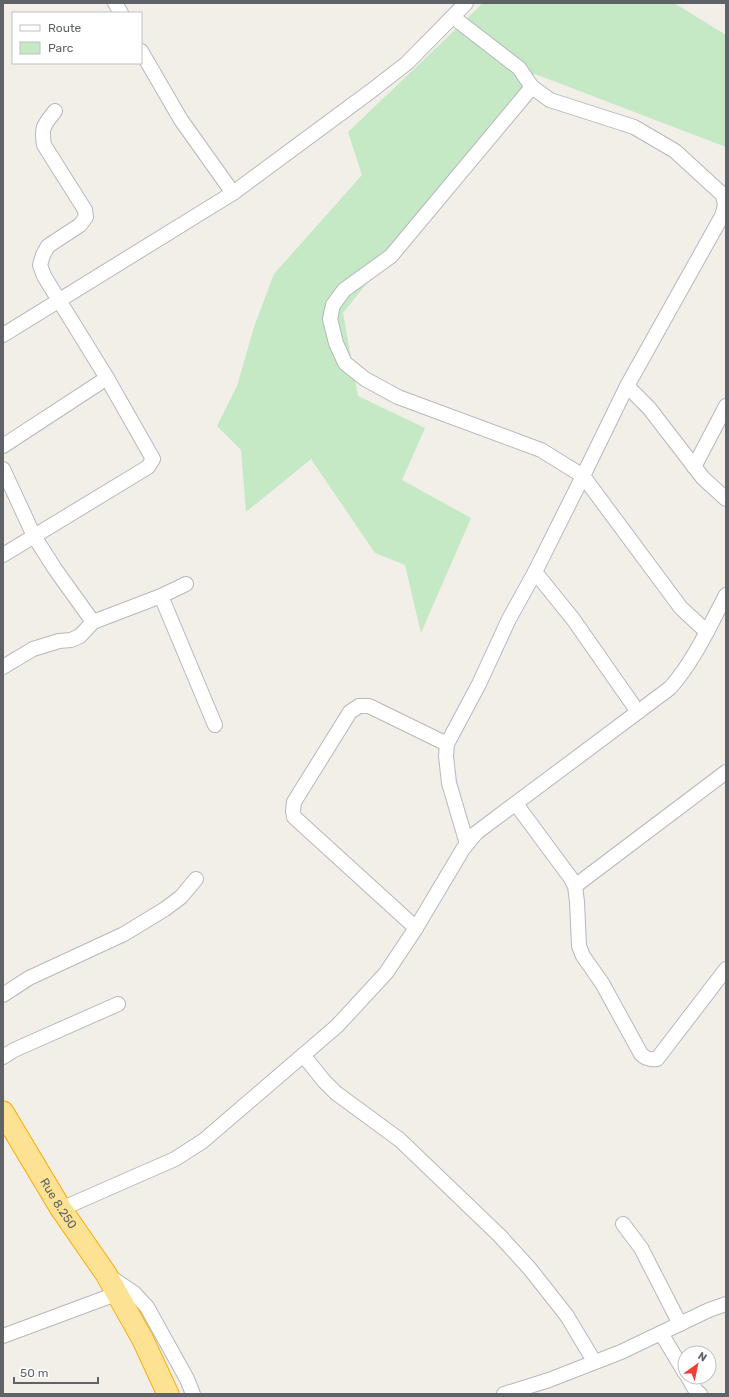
<svg xmlns="http://www.w3.org/2000/svg" width="729" height="1397" font-family="Rubik,sans-serif">
<style>
.green{fill:#c5e8c5}
.lines{fill:none;stroke-linecap:round;stroke-linejoin:round}
.minor-casing{stroke:#b5b8bc;stroke-width:16}
.highway-casing{stroke:#f9ab00;stroke-width:23}
.minor{stroke:#fff;stroke-width:14}
.highway{stroke:#fde293;stroke-width:21}
.labels{text-anchor:middle;stroke-width:3;stroke-linejoin:round;paint-order:stroke}
.street-label{font-size:12px;fill:#5f6368;stroke:#fff}
</style>
<rect width="100%" height="100%" fill="#f1efe8"/>
<polygon class="green" points="480,3 674,3 726,35 726,147 535,74 343,313 358,396 425,428 402,480 471,518 421,633 405,565 375,553 311,459 246,512 241,450 217,426 237,386 254,327 274,274 362,175 348,132 481,5"/>
<g class="lines">
<g class="minor-casing">
<g id="minor">
<polyline points="115,3 121,13"/>
<polyline points="453,17 519,68 532,87 550,100 634,127 675,151 723,195 725,205 722,216 627,386 583,476 541,450 398,397 365,379 345,363 336,343 330,319 333,305 344,290 391,256 532,87"/>
<polyline points="141,51 181,120 233,193"/>
<polyline points="3,335 233,193 371,91 407,63 466,3"/>
<polyline points="627,386 649,408 703,478 726,499"/>
<polyline points="3,446 107,378"/>
<polyline points="694,467 726,406"/>
<polyline points="3,469 34,536 55,569 93,622"/>
<path d="M3,555L148,467L153,459L107,378L44,276L40,265L43,255L48,246L80,225L86,217L85,210L44,145C41,127 44,125 55,111"/>
<polyline points="535,572 573,619 638,712"/>
<polyline points="161,596 215,725"/>
<polyline points="3,667 33,649 59,641 71,640 80,636 93,622 161,596 186,584"/>
<path d="M516,804L570,877L575,886L577,902L579,946L583,956L602,983L641,1054C646,1059 650,1060 657,1059L726,969"/>
<polyline points="467,844 449,783 446,756 447,744 479,684 509,619 535,572 583,476 681,608 707,632"/>
<polyline points="575,886 726,772"/>
<polyline points="416,928 294,817 293,811 294,802 350,712 359,706 369,706 447,744"/>
<polyline points="3,995 29,978 124,934 165,909 181,897 196,879"/>
<polyline points="303,1055 324,1081 336,1093 400,1140 500,1236 530,1269 567,1316 594,1361"/>
<polyline points="3,1057 14,1050 118,1004"/>
<path d="M61,1209L175,1159L203,1141L337,1026L386,973L416,928L463,849L476,833L670,688C694,661 709,627 726,595"/>
<polyline points="623,1224 641,1248 680,1324"/>
<polyline points="109,1276 134,1293 147,1307 187,1379 193,1394"/>
<polyline points="661,1333 685,1373"/>
<polyline points="3,1336 116,1294"/>
<polyline points="688,1377 696,1391 700,1394"/>
<polyline points="504,1394 549,1380 621,1352 709,1310 726,1304"/>
</g>
</g>
<g class="highway-casing">
<g id="highway">
<path id="s1" d="M3,1112L61,1209L106,1274L143,1340L168,1394"/>
</g>
</g>
<use href="#minor" class="minor"/>
<use href="#highway" class="highway"/>
</g>
<g class="labels">
<g class="street-label">
<text dy="4" stroke="none"><textPath href="#s1" startOffset="107">Rue 8.250</textPath></text>
</g>
</g>
<rect width="729" height="1397" fill="none" stroke="#5f6368" stroke-width="8"/>
<rect x="12" y="12" width="130" height="52" fill="#ffffff" stroke="#bfc1c3"/>
<rect x="20" y="25" width="20" height="6" fill="#ffffff" stroke="#bfc1c3"/>
<text x="48" y="32" font-size="12" fill="#5f6368">Route</text>
<rect x="20" y="42" width="20" height="12" fill="#c5e8c5" stroke="#bfc1c3"/>
<text x="48" y="52" font-size="12" fill="#5f6368">Parc</text>
<g transform="translate(697 1365) rotate(33)"><circle r="19" fill="#ffffff" stroke="#bfc1c3"/>
<path d="M0-3L7 15L0 10L-7 15Z" fill="#ea4335"/>
<text y="-6" font-size="11" font-weight="bold" text-anchor="middle" fill="#5f6368">N</text>
</g>
<path d="M14 1377v6h84v-6" fill="none" stroke="#5f6368" stroke-width="2"/>
<text x="20" y="1377" font-size="12" fill="#5f6368" stroke="#ffffff" stroke-width="3" paint-order="stroke">50 m</text>
</svg>
